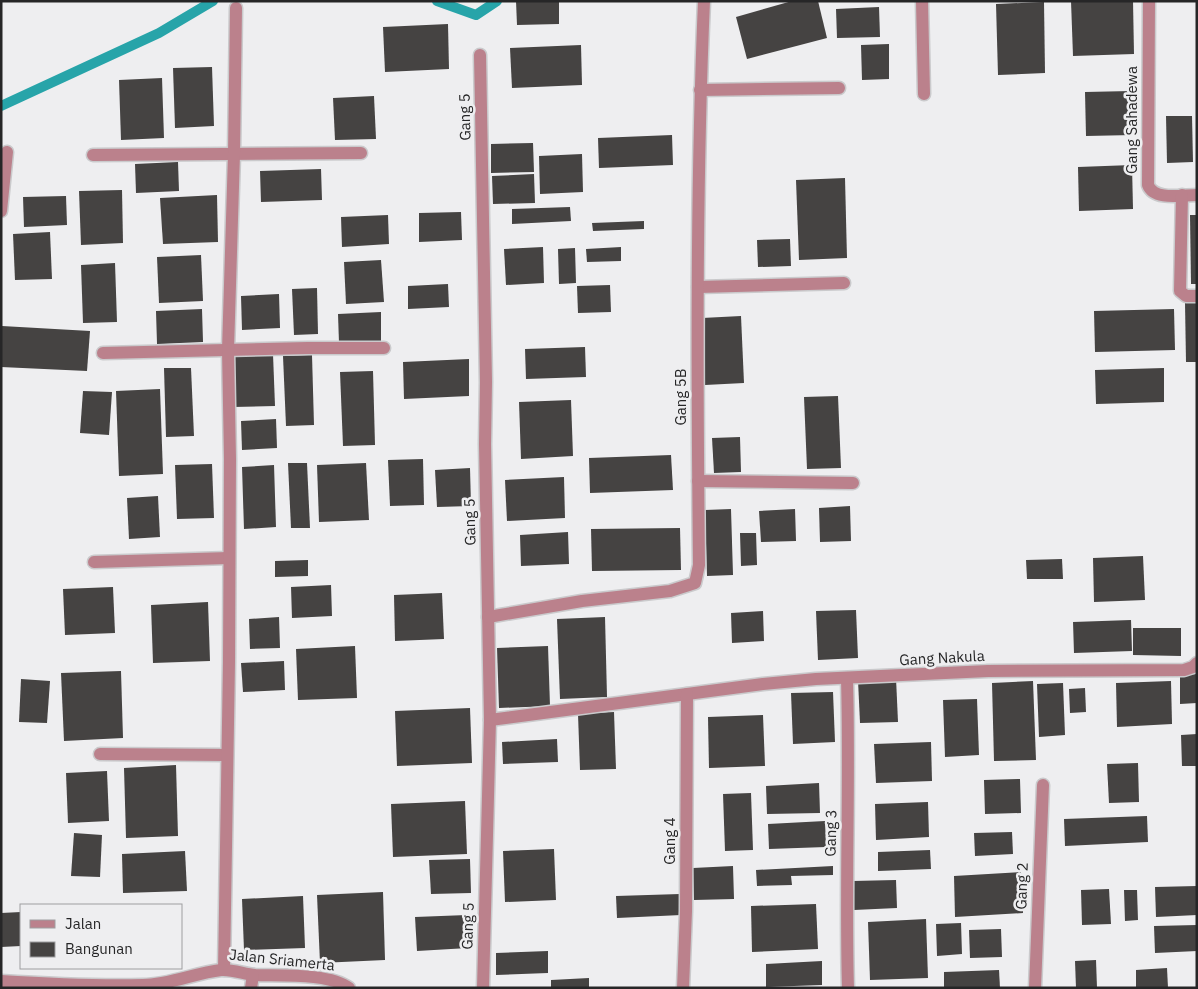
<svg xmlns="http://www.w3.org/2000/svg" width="1198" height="989" font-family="'IBM Plex Sans',sans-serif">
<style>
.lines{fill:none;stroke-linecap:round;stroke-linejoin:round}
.stream{stroke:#27a4a9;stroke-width:10}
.building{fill:#454342}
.minor-casing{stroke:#cacacc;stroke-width:15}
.minor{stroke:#bb818c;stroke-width:12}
.labels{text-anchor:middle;stroke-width:5;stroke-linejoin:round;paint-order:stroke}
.street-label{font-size:15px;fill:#262627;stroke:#eeeef0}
</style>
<rect width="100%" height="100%" fill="#eeeef0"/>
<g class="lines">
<g class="stream">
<polyline points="437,1 476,15 497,1"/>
<polyline points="1,106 159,33 213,1"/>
</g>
</g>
<g class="building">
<polygon points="516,1 559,1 559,24 517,25"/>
<polygon points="792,1 818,1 827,38 747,59 736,17"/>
<polygon points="1071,1 1133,1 1134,54 1073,56"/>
<polygon points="1044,2 1045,73 998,75 996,4"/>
<polygon points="879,7 880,37 837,38 836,9"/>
<polygon points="448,24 449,69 385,72 383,27"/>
<polygon points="889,44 889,79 862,80 861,45"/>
<polygon points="581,45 582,85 512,88 510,48"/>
<polygon points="212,67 214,126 175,128 173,68"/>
<polygon points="162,78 164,138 121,140 119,80"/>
<polygon points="1131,91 1133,135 1086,136 1085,92"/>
<polygon points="374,96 376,139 335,140 333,98"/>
<polygon points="1166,116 1192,116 1193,162 1167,163"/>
<polygon points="672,135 673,165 599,168 598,138"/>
<polygon points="533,143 534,172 491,173 491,144"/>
<polygon points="582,154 583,192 540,194 539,156"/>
<polygon points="178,162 179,191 136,193 135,164"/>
<polygon points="1132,165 1133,209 1079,211 1078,167"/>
<polygon points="321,169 322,200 261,202 260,171"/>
<polygon points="534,174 535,203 493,204 492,176"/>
<polygon points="845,178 847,258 799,260 796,180"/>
<polygon points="122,190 123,243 81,245 79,191"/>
<polygon points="217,195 218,242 163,244 160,198"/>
<polygon points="66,196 67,225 24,227 23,197"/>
<polygon points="570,207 571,221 512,224 512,209"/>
<polygon points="461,212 462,240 419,242 419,213"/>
<polygon points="388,215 389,244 342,247 341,217"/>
<polygon points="1190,215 1197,215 1197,284 1191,284"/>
<polygon points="644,221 644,229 593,231 592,223"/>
<polygon points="50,232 52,279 15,280 13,234"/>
<polygon points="790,239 791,266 758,267 757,240"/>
<polygon points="543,247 544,283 506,285 504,249"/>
<polygon points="621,247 621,261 587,262 586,249"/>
<polygon points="575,248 576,283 559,284 558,249"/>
<polygon points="201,255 203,301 159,303 157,257"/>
<polygon points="381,260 384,302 346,304 344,262"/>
<polygon points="115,263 117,322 83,323 81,265"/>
<polygon points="448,284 449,307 408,309 408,286"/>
<polygon points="610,285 611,312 578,313 577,286"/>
<polygon points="317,288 318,334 294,335 292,289"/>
<polygon points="279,294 280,328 242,330 241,296"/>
<polygon points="1197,302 1197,362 1186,362 1185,303"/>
<polygon points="202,309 203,342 157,344 156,311"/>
<polygon points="1174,309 1175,350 1095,352 1094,311"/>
<polygon points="381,312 381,341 339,343 338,314"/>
<polygon points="741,316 744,383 705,385 702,318"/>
<polygon points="2,326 90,331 87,371 1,367"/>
<polygon points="585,347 586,377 526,379 525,349"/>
<polygon points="273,354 275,406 233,407 231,356"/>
<polygon points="312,355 314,425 286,426 283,356"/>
<polygon points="469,359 469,396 404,399 403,362"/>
<polygon points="164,368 191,368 194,436 166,437"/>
<polygon points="1164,368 1164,402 1096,404 1095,370"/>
<polygon points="373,371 375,445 343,446 340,372"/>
<polygon points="160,389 163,474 119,476 116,391"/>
<polygon points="83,391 112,392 109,435 80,433"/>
<polygon points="838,396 841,468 807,469 804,397"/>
<polygon points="571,400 573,456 521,459 519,402"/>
<polygon points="276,419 277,448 242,450 241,421"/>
<polygon points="740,437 741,472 714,473 712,438"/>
<polygon points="671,455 673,490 590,493 589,458"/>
<polygon points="423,459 424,505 390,506 388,460"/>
<polygon points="288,463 307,463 310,528 291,528"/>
<polygon points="366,463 369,520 319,522 317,465"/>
<polygon points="212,464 214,518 177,519 175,465"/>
<polygon points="274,465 276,527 244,529 242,467"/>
<polygon points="470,468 471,506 437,507 435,470"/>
<polygon points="564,477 565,518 507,521 505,480"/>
<polygon points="158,496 160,537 129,539 127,498"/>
<polygon points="850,506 851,541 820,542 819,508"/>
<polygon points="731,509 733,575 707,576 705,510"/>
<polygon points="795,509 796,541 761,542 759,511"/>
<polygon points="680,528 681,570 592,571 591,529"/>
<polygon points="568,532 569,564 521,566 520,535"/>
<polygon points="740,533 756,533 757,565 741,566"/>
<polygon points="1143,556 1145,600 1094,602 1093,558"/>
<polygon points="1062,559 1063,579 1027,579 1026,560"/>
<polygon points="308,560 308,576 275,577 275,561"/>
<polygon points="331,585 332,616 292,618 291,587"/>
<polygon points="113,587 115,633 65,635 63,589"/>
<polygon points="442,593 444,639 395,641 394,595"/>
<polygon points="208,602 210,661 153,663 151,605"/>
<polygon points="856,610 858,658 818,660 816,611"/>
<polygon points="763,611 764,641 732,643 731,613"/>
<polygon points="279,617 280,648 250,649 249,619"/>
<polygon points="605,617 607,697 560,699 557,619"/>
<polygon points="1131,620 1132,651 1074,653 1073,622"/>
<polygon points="1133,628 1181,628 1181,656 1133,655"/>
<polygon points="355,646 357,698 298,700 296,649"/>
<polygon points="548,646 550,706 499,708 497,648"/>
<polygon points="284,661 285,690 243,692 241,663"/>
<polygon points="121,671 123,738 64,741 61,673"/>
<polygon points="1197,674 1197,703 1180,704 1180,675"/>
<polygon points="896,678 898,722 860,723 858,680"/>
<polygon points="21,679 50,681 47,723 19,722"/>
<polygon points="1033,681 1036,760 994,761 992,683"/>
<polygon points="1171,681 1172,724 1117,727 1116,683"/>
<polygon points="1063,683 1065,735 1039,737 1037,684"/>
<polygon points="1085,688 1086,712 1070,713 1069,689"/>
<polygon points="833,692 835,742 793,744 791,693"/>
<polygon points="977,699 979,755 945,757 943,700"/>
<polygon points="470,708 472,763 397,766 395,711"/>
<polygon points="614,712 616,769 580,770 578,714"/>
<polygon points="763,715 765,766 709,768 708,717"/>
<polygon points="1197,734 1197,766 1182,766 1181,735"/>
<polygon points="557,739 558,762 503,764 502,742"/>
<polygon points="931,742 932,781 876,783 874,744"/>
<polygon points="1138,763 1139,802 1109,803 1107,764"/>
<polygon points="176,765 178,836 126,838 124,768"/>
<polygon points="107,771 109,821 68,823 66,773"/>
<polygon points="1020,779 1021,813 985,814 984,780"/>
<polygon points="819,783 820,813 767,814 766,786"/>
<polygon points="751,793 753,850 725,851 723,794"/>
<polygon points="465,801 467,854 393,857 391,804"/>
<polygon points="928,802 929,837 876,840 875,804"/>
<polygon points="1147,816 1148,842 1065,846 1064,819"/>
<polygon points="825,821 826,847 769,849 768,824"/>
<polygon points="1012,832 1013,854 975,856 974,833"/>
<polygon points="74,833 102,835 100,877 71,876"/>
<polygon points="554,849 556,900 505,902 503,851"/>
<polygon points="930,850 931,869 878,871 878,852"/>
<polygon points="185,851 187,891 123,893 122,854"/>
<polygon points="470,859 471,893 431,894 429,860"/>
<polygon points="733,866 734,899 694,900 693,868"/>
<polygon points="833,866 833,875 791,876 792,885 757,886 756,870"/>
<polygon points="1021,872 1023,913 955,917 954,876"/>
<polygon points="896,880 897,908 854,910 853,881"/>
<polygon points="1197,886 1197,915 1156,917 1155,887"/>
<polygon points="1109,889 1111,924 1082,925 1081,890"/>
<polygon points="1124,890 1137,890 1138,920 1125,921"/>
<polygon points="383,892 385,960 320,963 317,895"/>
<polygon points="680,894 681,915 617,918 616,896"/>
<polygon points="303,896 305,948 244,950 242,899"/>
<polygon points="816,904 818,949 752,952 751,906"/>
<polygon points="21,912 21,946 1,947 1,913"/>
<polygon points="467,915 468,948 417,951 415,917"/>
<polygon points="926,919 928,978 870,980 868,922"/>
<polygon points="961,923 962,954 937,956 936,924"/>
<polygon points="1197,925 1197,951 1155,953 1154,926"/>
<polygon points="1001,929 1002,957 970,958 969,930"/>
<polygon points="548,951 548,973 496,975 496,953"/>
<polygon points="1096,960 1097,988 1076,988 1075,961"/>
<polygon points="822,961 822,985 766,987 766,964"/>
<polygon points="1167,968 1168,988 1136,988 1136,970"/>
<polygon points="999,970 1000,988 944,988 944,972"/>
<polygon points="589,978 589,988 551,988 551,980"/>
</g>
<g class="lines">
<g class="minor-casing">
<g id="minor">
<polyline points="922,1 924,94"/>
<path d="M1149,1L1148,185C1154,201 1182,195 1197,195"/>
<polyline points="480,55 486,382 485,444 490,720 483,988"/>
<polyline points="700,90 839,88"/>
<polyline points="93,155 361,153"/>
<polyline points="1182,195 1180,291 1186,296 1197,296"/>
<polyline points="1,211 7,152"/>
<polyline points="698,287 844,283"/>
<polyline points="103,353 308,348 384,348"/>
<polyline points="698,481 853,483"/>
<polyline points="94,562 229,558"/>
<path d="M488,617L582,601L670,591L695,583L699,565C697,377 696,189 704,1"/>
<path d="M847,679C850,782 845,885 848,988"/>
<polyline points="490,720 763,684 816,679 988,671 1184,670 1193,667 1197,663"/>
<polyline points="100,754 227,755"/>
<polyline points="224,970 229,662 230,459 228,350 234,154 236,8"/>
<path d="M1,981C48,984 96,986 143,985C169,985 195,973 221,970C232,969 244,974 255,975C279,976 330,973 349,988"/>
<polyline points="251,988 253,975"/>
<polyline points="683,988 686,911 687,694"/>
<polyline points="1035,988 1043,785"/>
</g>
</g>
<use href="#minor" class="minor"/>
</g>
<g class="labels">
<g class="street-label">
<text transform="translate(465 117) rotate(-91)" y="5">Gang 5</text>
<text transform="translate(1132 120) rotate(-90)" y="5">Gang Sahadewa</text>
<text transform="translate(681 397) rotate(-90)" y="5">Gang 5B</text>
<text transform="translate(470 522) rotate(-91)" y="5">Gang 5</text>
<text transform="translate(942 658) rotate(-3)" y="5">Gang Nakula</text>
<text transform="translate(831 833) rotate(-89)" y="5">Gang 3</text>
<text transform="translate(670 841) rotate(-90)" y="5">Gang 4</text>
<text transform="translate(1022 886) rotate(-88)" y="5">Gang 2</text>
<text transform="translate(468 926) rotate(-88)" y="5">Gang 5</text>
<text transform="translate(282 960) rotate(6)" y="5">Jalan Sriamerta</text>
</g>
</g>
<rect width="1198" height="989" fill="none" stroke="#262627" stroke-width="5"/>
<rect x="20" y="904" width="162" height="65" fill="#eeeef0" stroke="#9e9ea0"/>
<rect x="30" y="920" width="25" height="8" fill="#bb818c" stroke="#9e9ea0"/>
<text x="65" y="929" font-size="15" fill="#262627">Jalan</text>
<rect x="30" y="942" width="25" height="15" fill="#454342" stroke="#9e9ea0"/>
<text x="65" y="954" font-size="15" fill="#262627">Bangunan</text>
</svg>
